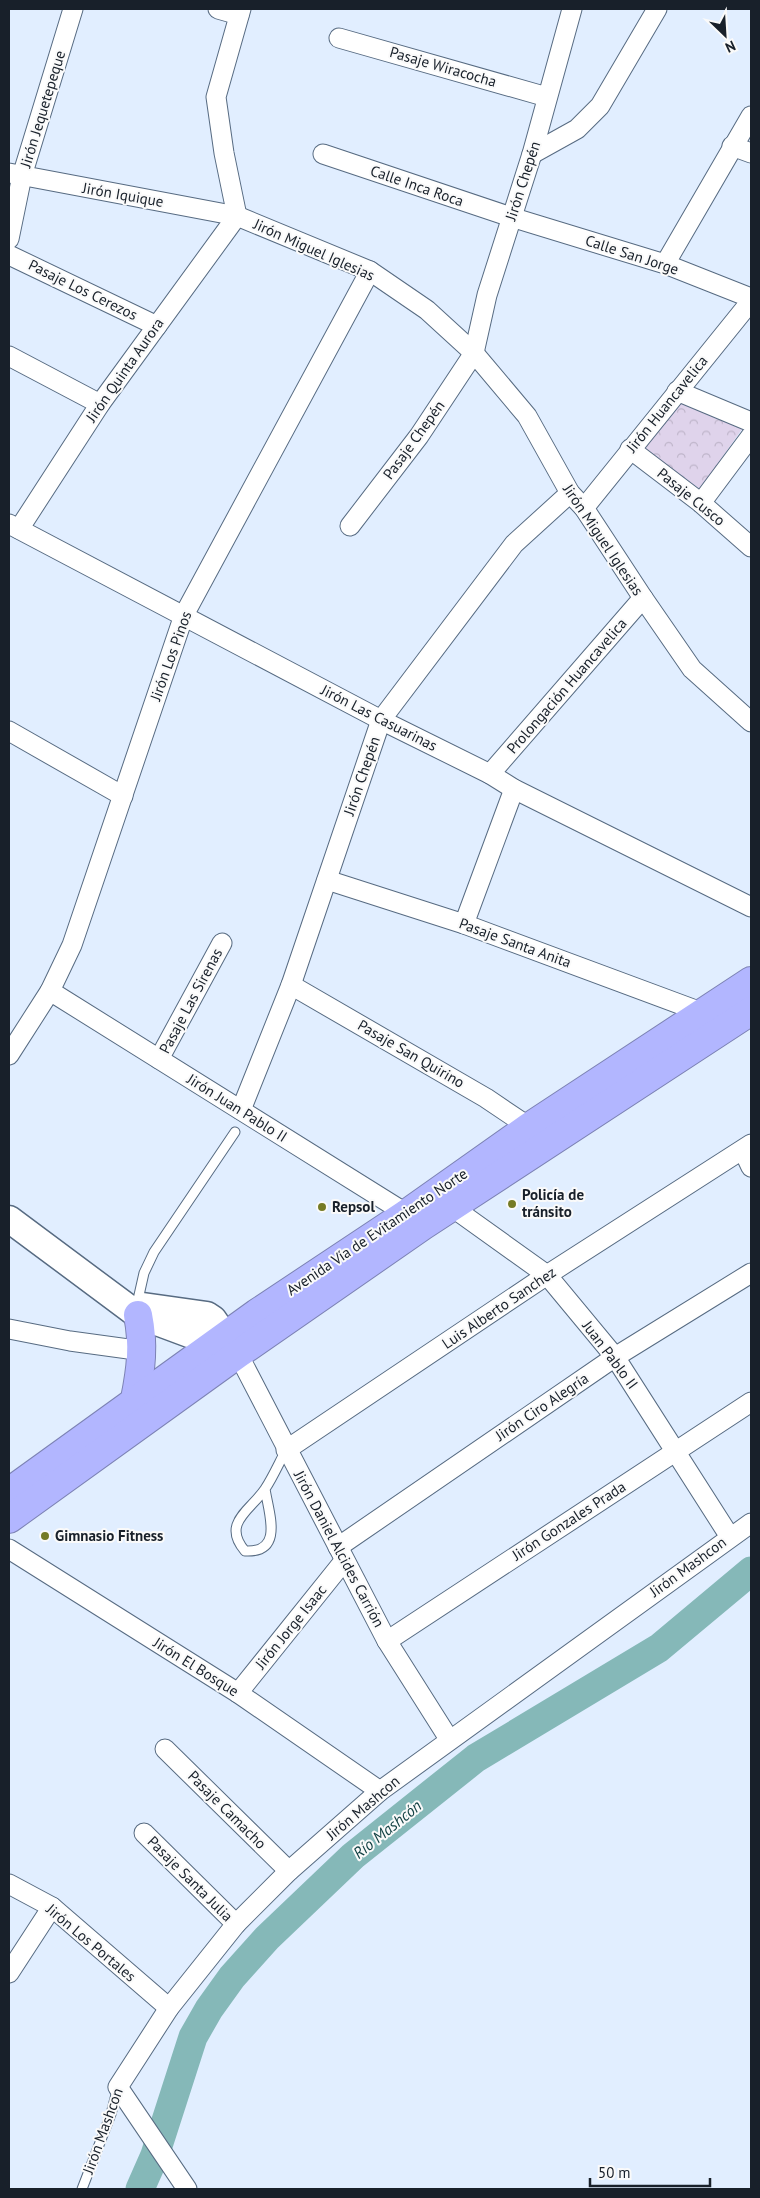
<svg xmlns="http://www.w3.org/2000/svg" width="760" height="2198" font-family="'PT Sans',sans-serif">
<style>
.park{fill:url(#park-crowns)}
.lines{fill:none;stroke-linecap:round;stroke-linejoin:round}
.river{stroke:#85b8b8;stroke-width:29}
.lane-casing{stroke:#576b82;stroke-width:11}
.street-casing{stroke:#576b82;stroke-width:21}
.secondary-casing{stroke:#576b82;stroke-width:29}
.highway-casing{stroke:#7c82b4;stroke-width:30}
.lane{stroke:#fff;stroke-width:9}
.street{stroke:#fff;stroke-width:19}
.secondary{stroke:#fff;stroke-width:26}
.highway{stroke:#b2b6ff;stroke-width:28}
.poi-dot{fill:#757b25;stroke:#fafafa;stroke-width:2}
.labels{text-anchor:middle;stroke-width:4;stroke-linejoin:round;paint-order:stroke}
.street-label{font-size:15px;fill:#18202a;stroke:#fafafa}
.poi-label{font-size:15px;font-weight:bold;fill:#18202a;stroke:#fafafa;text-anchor:start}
.water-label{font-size:16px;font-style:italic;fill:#0f3f41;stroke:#fafafa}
</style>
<defs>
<pattern id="park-crowns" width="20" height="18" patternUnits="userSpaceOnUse" patternTransform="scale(1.25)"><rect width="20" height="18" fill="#dfd3eb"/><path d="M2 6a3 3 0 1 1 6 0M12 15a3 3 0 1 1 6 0" fill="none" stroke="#bfb5ca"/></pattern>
</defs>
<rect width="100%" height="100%" fill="#e1eeff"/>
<polygon class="park" points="680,401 742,429 700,489 644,449"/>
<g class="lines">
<polyline class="river" points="140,2189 155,2155 193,2037 209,2009 232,1977 267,1938 353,1856 476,1758 659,1648 751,1571"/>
<g class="lane-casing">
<g id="lane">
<polyline points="137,1304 144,1273 154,1252 235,1132"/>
<path d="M265,1489C269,1514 284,1553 245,1551C221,1523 251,1510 265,1489C273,1477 279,1463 286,1450"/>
<polyline points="82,2189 111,2114 118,2087"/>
</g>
</g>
<g class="street-casing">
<g id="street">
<polyline points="218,9 239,15"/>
<polyline points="339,38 547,97"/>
<polyline points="732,146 751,153"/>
<polyline points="323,154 511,217 665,264 751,298"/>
<polyline points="532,154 577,129 600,106 657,9"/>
<polyline points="9,173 237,216 370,271 427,310 474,353 527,416 570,493 584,508 643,598 692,669 751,722"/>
<polyline points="237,216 224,153 216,97 241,9"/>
<polyline points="9,239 22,176 73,9"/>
<polyline points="9,255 157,326"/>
<polyline points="665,264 751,116"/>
<polyline points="9,356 100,404"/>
<polyline points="677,391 751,422"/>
<polyline points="630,449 701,503 751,547"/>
<polyline points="701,503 751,436"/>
<polyline points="584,508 751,301"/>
<polyline points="9,524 381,720 490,774 514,789 751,907"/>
<polyline points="350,526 419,436 474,353 487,295 532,154 572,9"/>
<polyline points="19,529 100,404 237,216"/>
<polyline points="9,731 123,796"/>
<polyline points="490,774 643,598"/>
<polyline points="327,880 464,924 709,1015"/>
<polyline points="464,924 514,789"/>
<polyline points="291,985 486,1098 529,1127"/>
<polyline points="50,991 415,1219"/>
<polyline points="9,1055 50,991 72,945 184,615 370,271"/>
<polyline points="159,1059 222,943"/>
<polyline points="241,1110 291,985 381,720 514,544 570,493"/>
<polyline points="743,1150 751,1167"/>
<polyline points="452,1207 547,1275 615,1357 730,1537"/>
<polyline points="9,1329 70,1341 143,1351"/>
<polyline points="238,1354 387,1641 449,1739"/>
<polyline points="286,1450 547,1275 751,1144"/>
<polyline points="338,1547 615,1357 751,1273"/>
<polyline points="9,1549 238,1693 380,1791"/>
<polyline points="387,1641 751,1402"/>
<polyline points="238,1693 344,1561"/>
<polyline points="165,1749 289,1871"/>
<polyline points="144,1833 236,1924"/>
<polyline points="9,1884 52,1907 169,2008"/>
<polyline points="9,1973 52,1907"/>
<polyline points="187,2189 118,2087 169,2008 236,1924 289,1871 380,1791 751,1523"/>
</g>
</g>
<g class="secondary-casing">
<g id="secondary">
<polyline points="9,1219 138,1315 189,1334 226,1337"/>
<polyline points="143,1306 207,1315 213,1319 231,1345"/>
</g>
</g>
<g class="highway-casing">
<g id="highway">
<path d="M135,1399C141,1369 144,1345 138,1315"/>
<polyline points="9,1492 257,1313 406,1214 529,1127 751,981"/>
<polyline points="9,1519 238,1354 424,1225 751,1011"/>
</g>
</g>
<use href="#lane" class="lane"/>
<use href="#street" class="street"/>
<use href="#secondary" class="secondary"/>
<use href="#highway" class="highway"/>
</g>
<g class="poi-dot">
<circle cx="512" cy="1204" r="5"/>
<circle cx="322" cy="1207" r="5"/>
<circle cx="45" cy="1536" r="5"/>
</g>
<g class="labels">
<g class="street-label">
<text transform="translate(443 67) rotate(16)" y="5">Pasaje Wiracocha</text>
<text transform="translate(43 109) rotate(-73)" y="5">Jirón Jequetepeque</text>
<text transform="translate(523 181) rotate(-72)" y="5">Jirón Chepén</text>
<text transform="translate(417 186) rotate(19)" y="5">Calle Inca Roca</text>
<text transform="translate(123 195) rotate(10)" y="5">Jirón Iquique</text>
<text transform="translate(314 250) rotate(24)" y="5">Jirón Miguel Iglesias</text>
<text transform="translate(632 255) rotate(18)" y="5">Calle San Jorge</text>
<text transform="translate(83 290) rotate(26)" y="5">Pasaje Los Cerezos</text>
<text transform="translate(125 370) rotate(-55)" y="5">Jirón Quinta Aurora</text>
<text transform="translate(667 404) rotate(-51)" y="5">Jirón Huancavelica</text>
<text transform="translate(414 440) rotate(-54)" y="5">Pasaje Chepén</text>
<text transform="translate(691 497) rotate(39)" y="5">Pasaje Cusco</text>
<text transform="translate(603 540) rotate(56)" y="5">Jirón Miguel Iglesias</text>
<text transform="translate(171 656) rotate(-70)" y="5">Jirón Los Pinos</text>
<text transform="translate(567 686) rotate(-49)" y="5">Prolongación Huancavelica</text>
<text transform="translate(379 718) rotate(27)" y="5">Jirón Las Casuarinas</text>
<text transform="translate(362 776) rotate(-71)" y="5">Jirón Chepén</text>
<text transform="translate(515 943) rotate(20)" y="5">Pasaje Santa Anita</text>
<text transform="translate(191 1001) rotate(-62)" y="5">Pasaje Las Sirenas</text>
<text transform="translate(411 1054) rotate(30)" y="5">Pasaje San Quirino</text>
<text transform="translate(237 1108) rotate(32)" y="5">Jirón Juan Pablo II</text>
<text transform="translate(377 1232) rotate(-34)" y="5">Avenida Vía de Evitamiento Norte</text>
<text transform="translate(499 1308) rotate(-34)" y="5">Luis Alberto Sanchez</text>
<text transform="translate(610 1355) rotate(53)" y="5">Juan Pablo II</text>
<text transform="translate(542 1407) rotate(-34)" y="5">Jirón Ciro Alegría</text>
<text transform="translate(569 1521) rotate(-33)" y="5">Jirón Gonzales Prada</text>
<text transform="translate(339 1549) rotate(62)" y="5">Jirón Daniel Alcides Carrión</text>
<text transform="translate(688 1567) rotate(-36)" y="5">Jirón Mashcon</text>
<text transform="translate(291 1627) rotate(-51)" y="5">Jirón Jorge Isaac</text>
<text transform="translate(196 1667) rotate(32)" y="5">Jirón El Bosque</text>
<text transform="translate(363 1808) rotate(-40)" y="5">Jirón Mashcon</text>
<text transform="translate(227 1810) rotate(45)" y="5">Pasaje Camacho</text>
<text transform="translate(190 1879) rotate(45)" y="5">Pasaje Santa Julia</text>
<text transform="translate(91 1943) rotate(40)" y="5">Jirón Los Portales</text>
<text transform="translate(103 2131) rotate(-70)" y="5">Jirón Mashcon</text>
</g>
<g class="poi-label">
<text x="522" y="1200">Policía de<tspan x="522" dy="17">tránsito</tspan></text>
<text x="332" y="1212">Repsol</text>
<text x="55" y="1541">Gimnasio Fitness</text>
</g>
<g class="water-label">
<text transform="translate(387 1829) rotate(-39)" y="6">Río Mashcón</text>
</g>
</g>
<rect width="760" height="2198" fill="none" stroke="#18202a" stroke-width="20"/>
<g transform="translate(725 35) rotate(155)" stroke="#fafafa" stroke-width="4" paint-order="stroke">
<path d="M0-4L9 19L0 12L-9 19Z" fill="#18202a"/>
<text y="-8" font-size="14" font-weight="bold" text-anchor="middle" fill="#18202a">N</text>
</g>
<path d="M590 2178v8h120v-8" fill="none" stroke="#18202a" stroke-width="2.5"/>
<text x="598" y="2178" font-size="15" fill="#18202a" stroke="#fafafa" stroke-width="4" paint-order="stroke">50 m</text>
</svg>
